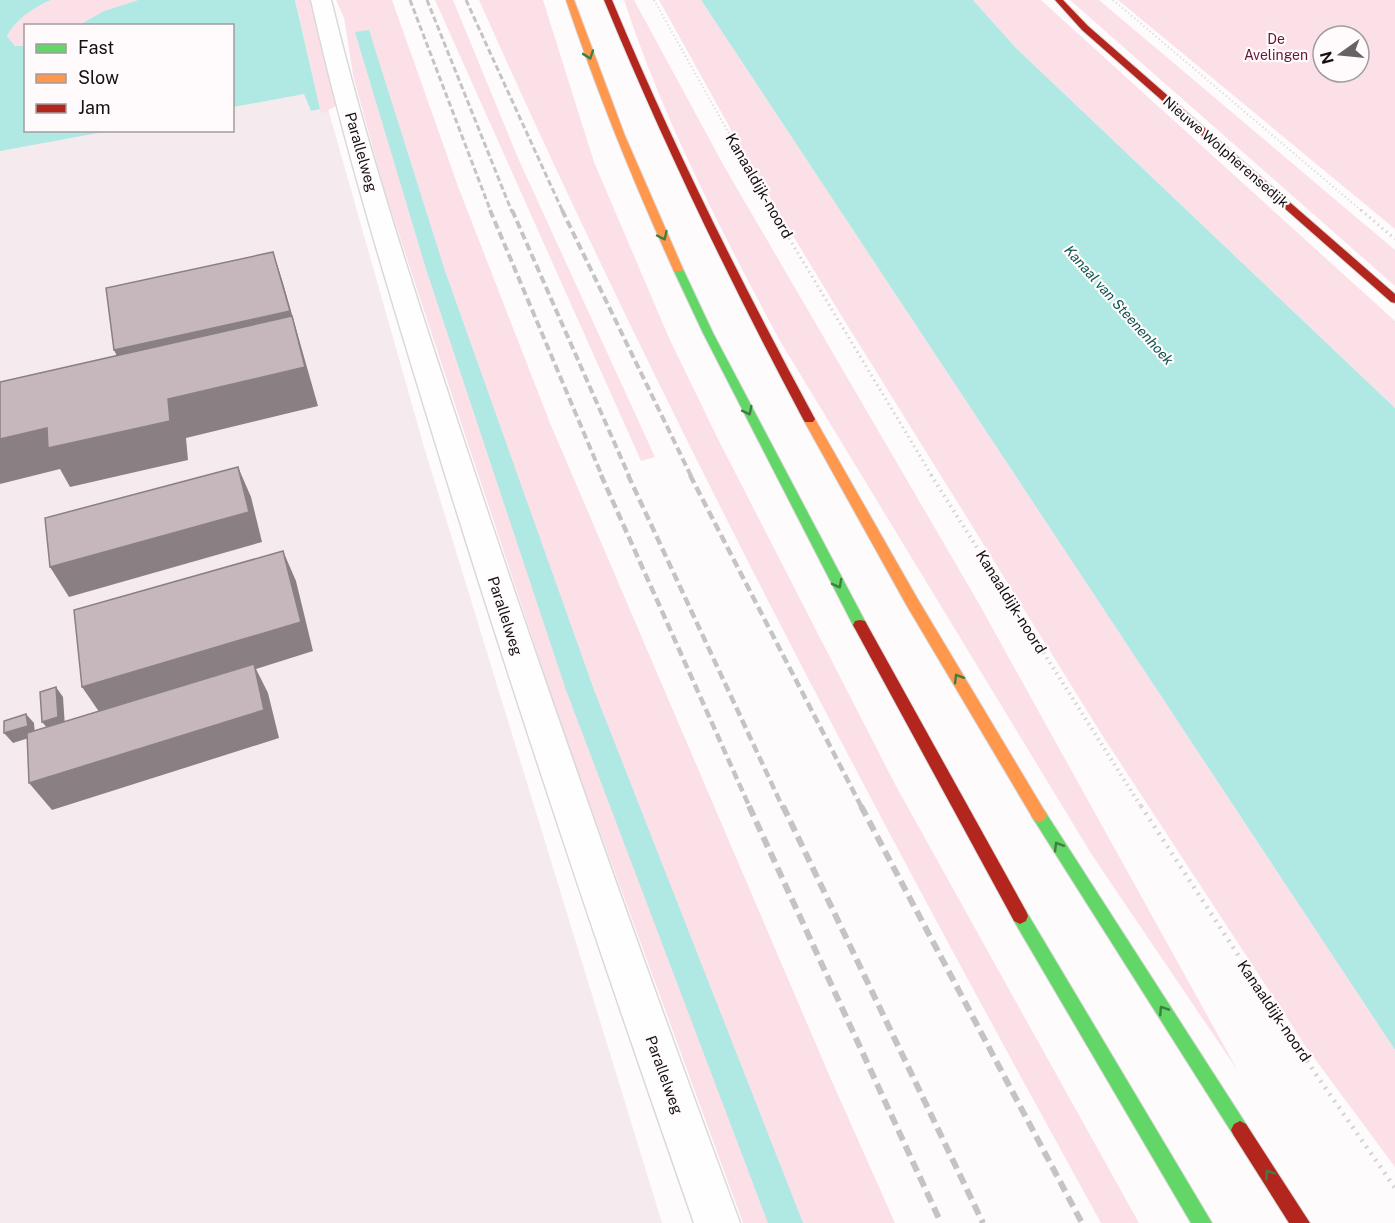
<svg xmlns="http://www.w3.org/2000/svg" width="1395" height="1223" font-family="'Public Sans',sans-serif">
<style>
.built{fill:#f5eaed}
.green{fill:#fce0e8;fill-rule:evenodd}
.water{fill:#b0e8e4}
.lines{fill:none;stroke-linecap:round;stroke-linejoin:round}
.street-casing{stroke:#dbd8d9;stroke-width:3}
.fast-casing{stroke:#dbd8d9;stroke-width:2}
.slow-casing{stroke:#dbd8d9;stroke-width:2}
.jam-casing{stroke:#dbd8d9;stroke-width:2}
.path-far3{stroke:#d4d2d2;stroke-width:2;stroke-dasharray:1 3;stroke-linecap:butt}
.path-far2{stroke:#d4d2d2;stroke-width:3;stroke-dasharray:1.5 4;stroke-linecap:butt}
.path-far1{stroke:#d4d2d2;stroke-width:4;stroke-dasharray:1.5 4.5;stroke-linecap:butt}
.path{stroke:#d4d2d2;stroke-width:4.5;stroke-dasharray:2 6;stroke-linecap:butt}
.street{fill:#fffeff;fill-rule:evenodd}
.fast{fill:#63d668;fill-rule:evenodd}
.slow{fill:#ff974d;fill-rule:evenodd}
.jam{fill:#b3261e;fill-rule:evenodd}
.rail-far3{stroke:#c4c4c4;stroke-width:3;stroke-dasharray:6 3;stroke-linecap:butt}
.rail-far2{stroke:#c4c4c4;stroke-width:4;stroke-dasharray:8 4;stroke-linecap:butt}
.rail-far1{stroke:#c4c4c4;stroke-width:4.5;stroke-dasharray:9 4.5;stroke-linecap:butt}
.rail{stroke:#c4c4c4;stroke-width:6;stroke-dasharray:11 6;stroke-linecap:butt}
.shaded-wall{fill:#8a8084}
.building{fill:#c5b7bc;stroke:#8a8084;stroke-width:1.5}
.oneway{stroke:#407d41}
.labels{text-anchor:middle;stroke-width:4.5;stroke-linejoin:round;paint-order:stroke}
.far-park-label{font-size:14px;fill:#631837;stroke:#fffafb}
.far-street-label{font-size:14px;fill:#151112;stroke:#fffafb}
.far-water-label{font-size:14px;font-style:italic;fill:#0c5451;stroke:#fffafb}
.street-label{font-size:15px;fill:#151112;stroke:#fffafb}
</style>
<rect width="100%" height="100%" fill="#fefbfc"/>
<polygon class="built" points="321,84 424,447 662,1223 0,1223 0,140 53,130 232,130 233,99"/>
<g class="green">
<path d="M51,0H138L104,11L79,25L26,26L25,46H15L7,36C17,18 33,8 51,0Z"/>
<polygon points="295,0 314,0 339,104 322,114 320,109"/>
<polygon points="336,0 392,0 459,189 550,423 830,1077 895,1223 743,1223 565,736 466,438 384,189 353,75 344,18"/>
<polygon points="435,0 453,0 518,158 655,457 641,461"/>
<path d="M479,0H543L594,162L669,338L718,439L896,786L1139,1223H1101C880,822 665,418 479,0Z"/>
<path d="M624,0H634L724,166L978,602L1238,1071L1092,855L780,341C721,231 663,119 624,0Z"/>
<polygon points="659,0 701,0 1395,1050 1395,1167 1306,1047 1104,738 841,315 755,173"/>
<polygon points="973,0 1041,0 1395,321 1395,408 1016,48"/>
<polygon points="1070,0 1099,0 1395,250 1395,286"/>
<path d="M1118,0H1395V229ZM1323,36H1359V72H1323Z"/>
</g>
<g class="water">
<path d="M0,0H51C33,8 17,18 7,36L15,46H25L26,130L109,131L0,151Z"/>
<polygon points="138,0 295,0 320,109 311,111 304,94 233,107 232,26 79,25 104,11"/>
<polygon points="701,0 973,0 1016,48 1395,408 1395,1050"/>
<polygon points="369,30 445,271 594,690 803,1223 768,1223 566,690 427,272 355,32"/>
</g>
<g class="lines">
<g class="street-casing">
<path id="street" d="M311,0H331C370,160 422,315 474,471C558,724 648,974 740,1223H694C607,974 522,723 444,471C396,315 347,159 311,0Z"/>
</g>
<g class="fast-casing">
<g id="fast">
<polygon points="678,266 683,269 713,333 867,625 865,629 855,629 703,333 673,269"/>
<polygon points="1039,808 1044,810 1246,1124 1249,1130 1246,1136 1240,1139 1234,1136 1034,820 1031,815 1034,810"/>
<polygon points="1020,908 1026,911 1212,1223 1191,1223 1014,921 1012,916 1014,911"/>
</g>
</g>
<g class="slow-casing">
<g id="slow">
<path d="M566,0H574L625,136L683,269L682,271H674L673,269C633,181 597,92 566,0Z"/>
<polygon points="809,415 815,419 917,598 1044,810 1047,815 1044,820 1039,822 1034,820 907,606 803,419"/>
</g>
</g>
<g class="jam-casing">
<g id="jam">
<path d="M604,0H612C672,144 741,282 815,419L813,422H805L803,419C730,282 663,143 604,0Z"/>
<polygon points="1055,0 1063,0 1088,26 1395,294 1395,303 1391,302 1082,30"/>
<polygon points="860,620 865,621 1026,911 1028,916 1026,921 1020,924 1014,921 853,625 855,621"/>
<polygon points="1240,1121 1246,1124 1310,1223 1289,1223 1234,1136 1231,1130 1234,1124"/>
</g>
</g>
<g class="path-far3">
<polyline points="654,0 773,212"/>
<polyline points="1113,0 1363,212"/>
</g>
<g class="path-far2">
<polyline points="772,210 932,476"/>
<polyline points="1361,210 1395,239"/>
</g>
<polyline class="path-far1" points="931,475 1142,808"/>
<polyline class="path" points="1141,806 1315,1073 1395,1188"/>
<use href="#street" class="street"/>
<use href="#fast" class="fast"/>
<use href="#slow" class="slow"/>
<use href="#jam" class="jam"/>
<g class="rail-far3">
<polyline points="410,0 491,212"/>
<polyline points="427,0 512,212"/>
<polyline points="466,0 563,212"/>
</g>
<g class="rail-far2">
<polyline points="490,210 602,476"/>
<polyline points="512,210 629,476"/>
<polyline points="562,210 691,476"/>
</g>
<g class="rail-far1">
<polyline points="601,475 750,808"/>
<polyline points="628,475 783,808"/>
<polyline points="690,475 862,808"/>
</g>
<g class="rail">
<polyline points="749,806 941,1223"/>
<polyline points="783,806 983,1223"/>
<polyline points="861,806 1082,1223"/>
</g>
</g>
<g class="shaded-wall">
<polygon points="273,252 283,283 318,406 186,438 188,460 70,487 60,469 0,484 0,439 129,381 114,350"/>
<polygon points="238,467 251,497 262,542 69,597 50,567"/>
<polygon points="283,551 296,581 313,651 256,669 268,693 279,738 52,810 29,783 102,716 82,687"/>
<polygon points="56,687 63,697 65,727 50,731 42,722"/>
<polygon points="26,714 34,723 35,736 13,743 4,733"/>
</g>
<g class="building">
<polygon points="273,252 290,311 114,350 106,288"/>
<polygon points="292,316 305,367 168,399 170,421 48,448 47,428 0,439 0,382"/>
<polygon points="238,467 249,512 50,567 45,518"/>
<polygon points="283,551 301,622 82,687 74,610"/>
<polygon points="254,664 264,710 29,783 27,733"/>
<polygon points="56,687 58,717 42,722 40,692"/>
<polygon points="26,714 28,726 4,733 4,721"/>
</g>
<defs><path id="oneway-chevron" d="M-2-3.5L2.5 0L-2 3.5" fill="none" stroke-width="1.6" stroke-linecap="round" stroke-linejoin="round" transform="scale(1.5)"/></defs>
<g class="oneway">
<use href="#oneway-chevron" transform="translate(589 55) rotate(71)"/>
<use href="#oneway-chevron" transform="translate(663 236) rotate(65)"/>
<use href="#oneway-chevron" transform="translate(748 411) rotate(63)"/>
<use href="#oneway-chevron" transform="translate(838 584) rotate(62)"/>
<use href="#oneway-chevron" transform="translate(958 678) rotate(-121)"/>
<use href="#oneway-chevron" transform="translate(1058 846) rotate(-121)"/>
<use href="#oneway-chevron" transform="translate(1163 1010) rotate(-123)"/>
<use href="#oneway-chevron" transform="translate(1269 1174) rotate(-123)"/>
</g>
<g class="labels">
<g class="far-park-label">
<text x="1276" y="44">De<tspan x="1276" dy="16">Avelingen</tspan></text>
</g>
<g class="far-street-label">
<text transform="translate(1226 152) rotate(41)" y="5">Nieuwe Wolpherensedijk</text>
</g>
<g class="far-water-label">
<text transform="translate(1119 305) rotate(48)" y="5">Kanaal van Steenenhoek</text>
</g>
<g class="street-label">
<text transform="translate(361 152) rotate(74)" y="5">Parallelweg</text>
<text transform="translate(759 186) rotate(60)" y="5">Kanaaldijk-noord</text>
<text transform="translate(1011 602) rotate(58)" y="5">Kanaaldijk-noord</text>
<text transform="translate(505 616) rotate(72)" y="5">Parallelweg</text>
<text transform="translate(1274 1011) rotate(56)" y="5">Kanaaldijk-noord</text>
<text transform="translate(664 1075) rotate(70)" y="5">Parallelweg</text>
</g>
</g>
<rect x="24" y="24" width="210" height="108" fill="#fffafb" stroke="#a19d9e" stroke-width="1.5"/>
<rect x="36" y="44" width="30" height="9" fill="#63d668" stroke="#a19d9e" stroke-width="1.5"/>
<text x="78" y="54" font-size="18" fill="#151112">Fast</text>
<rect x="36" y="74" width="30" height="9" fill="#ff974d" stroke="#a19d9e" stroke-width="1.5"/>
<text x="78" y="84" font-size="18" fill="#151112">Slow</text>
<rect x="36" y="104" width="30" height="9" fill="#b3261e" stroke="#a19d9e" stroke-width="1.5"/>
<text x="78" y="114" font-size="18" fill="#151112">Jam</text>
<g transform="translate(1341 54) rotate(255)"><circle r="28" fill="#fffafb" stroke="#a19d9e" stroke-width="1.5"/>
<path d="M0-4.5L10 22L0 15L-10 22Z" fill="#676364"/>
<text y="-9" font-size="16" font-weight="bold" text-anchor="middle" fill="#151112">N</text>
</g>
</svg>
